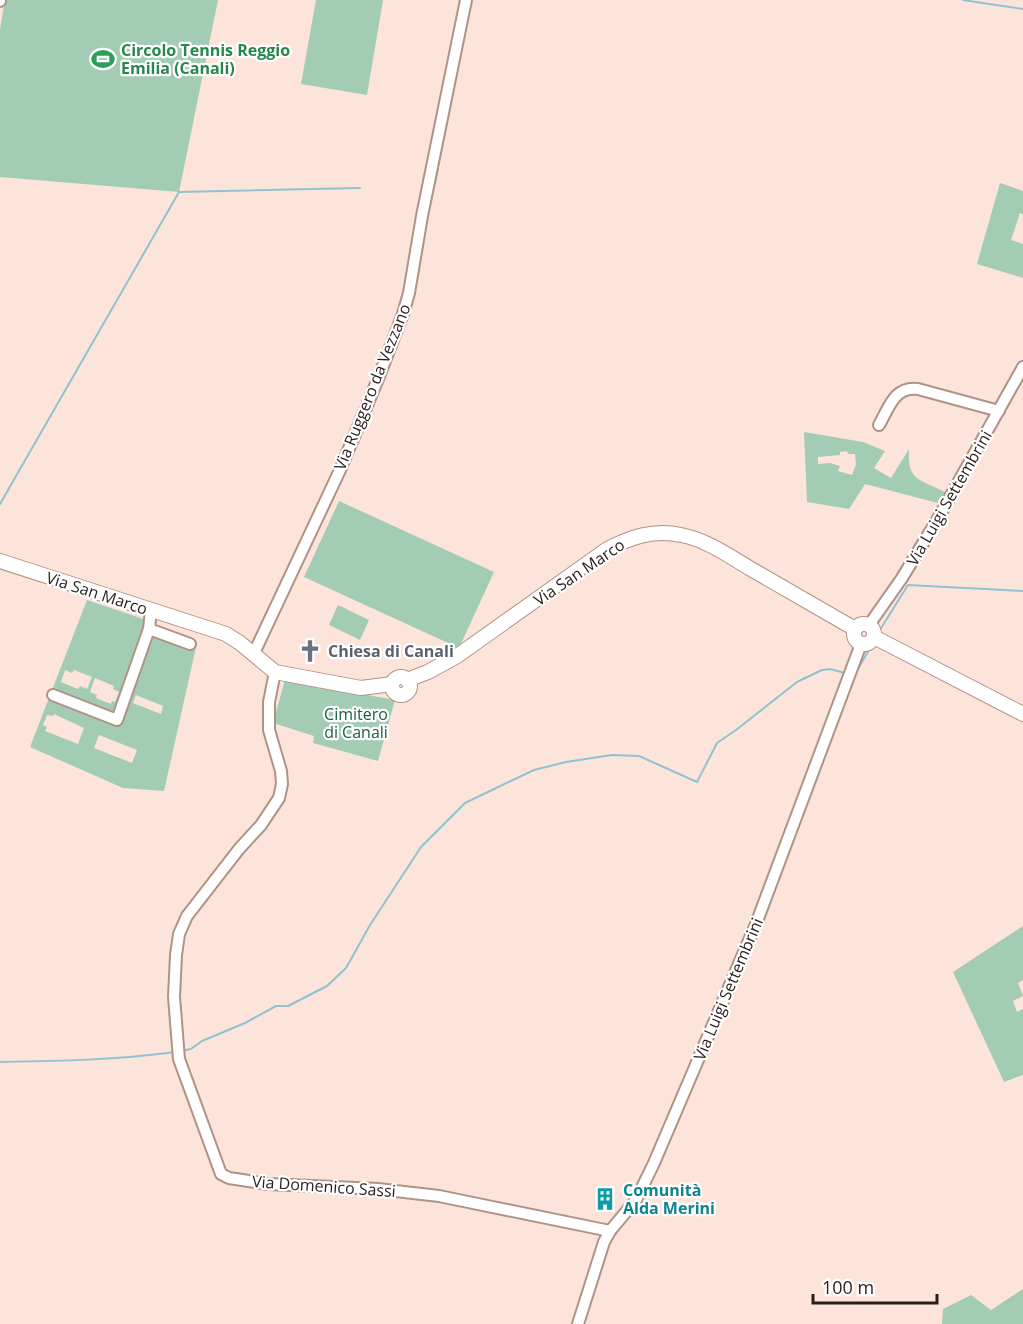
<svg xmlns="http://www.w3.org/2000/svg" width="1023" height="1324" font-family="'Open Sans',sans-serif">
<style>
.green{fill:#a3ccb5;fill-rule:evenodd}
.lines{fill:none;stroke-linecap:round;stroke-linejoin:round}
.stream{stroke:#8fc2d2;stroke-width:2}
.street-casing{stroke:#b09387;stroke-width:14}
.secondary-casing{stroke:#b09387;stroke-width:16}
.street{stroke:#fff;stroke-width:10}
.secondary{stroke:#fff;stroke-width:14}
.labels{text-anchor:middle;stroke-width:4.5;stroke-linejoin:round;paint-order:stroke}
.leisure-label{font-size:16px;font-weight:bold;fill:#27864d;stroke:#fff;text-anchor:start}
.street-label{font-size:16px;fill:#281d19;stroke:#fff}
.worship-label{font-size:16px;font-weight:bold;fill:#5b616d;stroke:#fff;text-anchor:start}
.park-label{font-size:16px;fill:#196140;stroke:#fff}
.culture-label{font-size:16px;font-weight:bold;fill:#0d838f;stroke:#fff;text-anchor:start}
</style>
<rect width="100%" height="100%" fill="#fde4da"/>
<g class="green">
<polygon points="5,0 218,0 179,192 0,177 0,29"/>
<polygon points="316,0 383,0 367,95 301,84"/>
<polygon points="1000,183 1023,191 1023,214 1020,213 1011,240 1023,244 1023,278 977,264"/>
<path d="M804,432L863,442L885,451L874,468L891,478L909,449C907,481 919,479 945,492L938,503L865,484L849,509L807,502ZM847,451L848,454H855L856,464L852,475L838,471L840,466L830,463L818,464V457L840,455V452Z"/>
<polygon points="339,501 494,572 459,648 304,577"/>
<path d="M87,600L149,621V630L196,647L164,791L123,788L30,747ZM74,670L92,677L87,689L80,686L78,689L61,682L65,670L72,673ZM95,678L114,686L113,689L119,692L115,702L112,701L111,704L96,698L97,695L90,692ZM136,695L163,706L161,714L133,703ZM54,714L84,728L78,744L45,731L47,727L43,725L47,715L53,716ZM99,735L137,750L132,763L94,748Z"/>
<polygon points="338,605 369,620 360,640 329,625"/>
<polygon points="285,680 395,700 378,761 313,743 314,736 273,723"/>
<polygon points="1023,926 1023,980 1018,983 1023,996 1013,1001 1017,1012 1023,1009 1023,1075 1004,1082 953,972"/>
<polygon points="1023,1289 1023,1324 942,1324 943,1309 971,1295 991,1310"/>
</g>
<g class="lines">
<g class="stream">
<polyline points="963,0 1023,9"/>
<polyline points="434,187 471,0"/>
<polyline points="0,504 179,192 360,188"/>
<polyline points="878,633 908,585 1023,591"/>
<polyline points="855,674 873,643"/>
<polyline points="181,1051 191,1049 202,1041 245,1023 276,1006 288,1006 327,986 346,968 370,925 421,847 465,803 534,770 566,762 612,755 639,756 697,782 717,743 736,730 797,682 822,670 830,669 845,673"/>
<path d="M0,1062C59,1061 117,1060 175,1052"/>
</g>
<g class="street-casing">
<g id="street">
<polyline points="0,1 0,0"/>
<path d="M879,425C889,408 894,386 918,389L999,411"/>
<polyline points="151,610 149,629 190,644"/>
<polyline points="869,625 902,578 936,522 1023,367"/>
<polyline points="254,653 340,470 378,379 403,314 409,293 422,216 466,0"/>
<polyline points="275,672 269,702 269,730 281,771 282,784 279,798 261,825 239,849 187,916 179,934 176,955 174,997 179,1059 221,1174 229,1178 268,1184 378,1189 439,1196 610,1231"/>
<polyline points="53,695 117,720 149,629"/>
<polyline points="578,1324 604,1242 610,1231 636,1200 654,1163 756,924 861,644"/>
</g>
</g>
<g class="secondary-casing">
<g id="secondary">
<polyline points="0,561 226,634 240,643 275,672 361,688 392,684"/>
<circle cx="864" cy="634" r="10"/>
<polyline points="874,637 1023,714"/>
<circle cx="401" cy="686" r="9"/>
<path d="M407,680L428,672L457,656L606,550C630,537 654,529 681,535C707,540 729,556 751,569C786,589 820,609 855,629"/>
</g>
</g>
<use href="#street" class="street"/>
<use href="#secondary" class="secondary"/>
</g>
<defs>
<g id="stadium-bare" transform="scale(1.8)"><path d="M0-5a6.5 5 0 1 0 0 10a6.5 5 0 1 0 0-10ZM-3.5-1.8h7v3.6h-7Z" fill="#2e9e5b" stroke="#fff" stroke-width="2.5" paint-order="stroke"/></g>
<g id="church-bare" transform="scale(1.8)"><path d="M-1.2-6h2.4v3.5h3.3v2.4h-3.3V6h-2.4V-.1h-3.3v-2.4h3.3Z" fill="#6b7280" stroke="#fff" stroke-width="2.5" paint-order="stroke"/></g>
<g id="building-bare" transform="scale(1.8)"><path d="M-4-6H4V6H1V3H-1V6H-4ZM-2.5-4.3h1.7v1.8h-1.7ZM.8-4.3h1.7v1.8H.8ZM-2.5-1h1.7V.8h-1.7ZM.8-1h1.7V.8H.8Z" fill="#0f9aa8" stroke="#fff" stroke-width="2.5" paint-order="stroke"/></g>
</defs>
<g fill-rule="evenodd">
<use href="#stadium-bare" x="103" y="59"/>
<use href="#church-bare" x="310" y="651"/>
<use href="#building-bare" x="605" y="1199"/>
</g>
<g class="labels">
<g class="leisure-label">
<text x="121" y="56">Circolo Tennis Reggio<tspan x="121" dy="18">Emilia (Canali)</tspan></text>
</g>
<g class="street-label">
<text transform="translate(372 387) rotate(-68)" y="6">Via Ruggero da Vezzano</text>
<text transform="translate(949 498) rotate(-60)" y="6">Via Luigi Settembrini</text>
<text transform="translate(579 572) rotate(-34)" y="6">Via San Marco</text>
<text transform="translate(97 593) rotate(18)" y="6">Via San Marco</text>
<text transform="translate(728 989) rotate(-67)" y="6">Via Luigi Settembrini</text>
<text transform="translate(324 1186) rotate(4)" y="6">Via Domenico Sassi</text>
</g>
<g class="worship-label">
<text x="328" y="657">Chiesa di Canali</text>
</g>
<g class="park-label">
<text x="356" y="720">Cimitero<tspan x="356" dy="18">di Canali</tspan></text>
</g>
<g class="culture-label">
<text x="623" y="1196">Comunità<tspan x="623" dy="18">Alda Merini</tspan></text>
</g>
</g>
<path d="M813 1294v9h124v-9" fill="none" stroke="#281d19" stroke-width="3"/>
<text x="822" y="1294" font-size="18" fill="#281d19" stroke="#ffffff" stroke-width="4.5" paint-order="stroke">100 m</text>
</svg>
